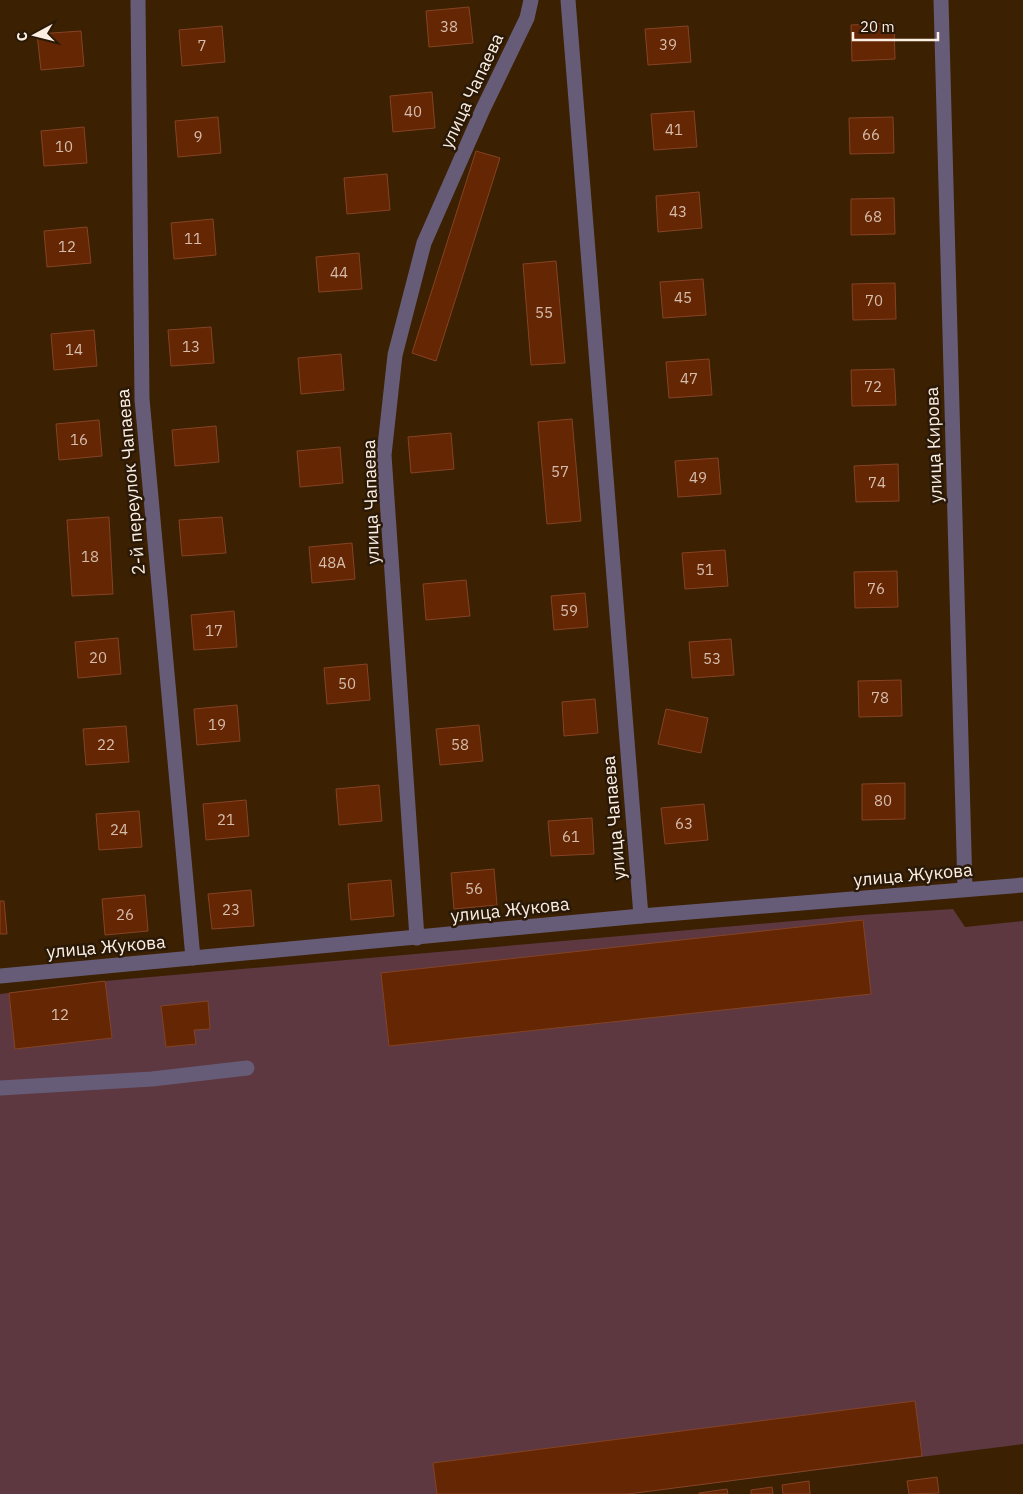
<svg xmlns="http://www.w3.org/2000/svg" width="1023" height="1494" font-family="'IBM Plex Sans',sans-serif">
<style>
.green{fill:#5d3841}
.building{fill:#652604;stroke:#844324}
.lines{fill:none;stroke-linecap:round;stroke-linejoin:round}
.minor{stroke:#675c77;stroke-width:15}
.labels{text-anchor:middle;stroke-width:5;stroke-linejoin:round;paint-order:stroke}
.number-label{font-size:15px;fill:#d6bdac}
.street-label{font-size:18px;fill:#fbefe4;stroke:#2b1908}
</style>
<rect width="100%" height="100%" fill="#3b2002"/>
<polygon class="green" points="953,909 965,927 1023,921 1023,1444 628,1494 0,1494 0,994 105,981 862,915"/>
<g class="building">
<polygon points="469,7 473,43 429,47 426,11"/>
<polygon points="894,23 895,59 852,61 851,25"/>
<polygon points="222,26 225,62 182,66 179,30"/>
<polygon points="688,26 691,62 648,65 645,29"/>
<polygon points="81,31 84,66 41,70 37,34"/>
<polygon points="432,92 435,128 393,132 390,96"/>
<polygon points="694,111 697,147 654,150 651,114"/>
<polygon points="218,117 221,153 178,157 175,121"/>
<polygon points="893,117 894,153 850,154 849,118"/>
<polygon points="84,127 87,163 44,166 41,131"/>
<polygon points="476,151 500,158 436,361 412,353"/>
<polygon points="387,174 390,210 347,214 344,178"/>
<polygon points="699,192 702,228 658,232 656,196"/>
<polygon points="894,198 895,234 851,235 851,199"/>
<polygon points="213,219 216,255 174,259 171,223"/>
<polygon points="87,227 91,263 47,267 44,231"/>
<polygon points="359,253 362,289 319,292 316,257"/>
<polygon points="556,261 565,363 531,365 523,264"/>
<polygon points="703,279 706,315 663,318 660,282"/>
<polygon points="895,283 896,319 853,320 852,284"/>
<polygon points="211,327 214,363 171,366 168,330"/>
<polygon points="94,330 97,366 54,370 51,334"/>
<polygon points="341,354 344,390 301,394 298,358"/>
<polygon points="709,359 712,395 669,398 666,362"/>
<polygon points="894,369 896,405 852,406 851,370"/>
<polygon points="572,419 581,521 547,524 538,422"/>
<polygon points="99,420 102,456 59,460 56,424"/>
<polygon points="216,426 219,462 175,466 172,430"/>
<polygon points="451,433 454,469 411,473 408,437"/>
<polygon points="340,447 343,483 300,487 297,451"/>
<polygon points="718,458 721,494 678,497 675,461"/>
<polygon points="898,464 899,501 856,502 854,466"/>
<polygon points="109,517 113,594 72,596 67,520"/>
<polygon points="222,517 226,553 182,556 179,520"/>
<polygon points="352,543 355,579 312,583 309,547"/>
<polygon points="725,550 728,586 685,589 682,553"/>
<polygon points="897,571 898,607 855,608 854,572"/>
<polygon points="466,580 470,616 426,620 423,584"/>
<polygon points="585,593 588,627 554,630 551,596"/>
<polygon points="234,611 237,647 194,650 191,615"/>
<polygon points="118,638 121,674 78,678 75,642"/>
<polygon points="731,639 734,675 692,678 689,642"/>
<polygon points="367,664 370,700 327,704 324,668"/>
<polygon points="901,680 902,716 859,717 858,681"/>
<polygon points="595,699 598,733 564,736 562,702"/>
<polygon points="237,705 240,741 197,745 194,709"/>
<polygon points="666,709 708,718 701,753 658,744"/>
<polygon points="479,725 483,761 440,765 436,729"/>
<polygon points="126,726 129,762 86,765 83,729"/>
<polygon points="905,783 905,819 862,820 862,784"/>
<polygon points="379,785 382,821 339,825 336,789"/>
<polygon points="246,800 249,836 206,840 203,804"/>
<polygon points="704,804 708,840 665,844 661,808"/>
<polygon points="139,811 142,847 99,850 96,814"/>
<polygon points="592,818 594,854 551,856 548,821"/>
<polygon points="494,869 497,905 454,909 451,873"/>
<polygon points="391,880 394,916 351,920 348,884"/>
<polygon points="251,890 254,926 212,929 208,894"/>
<polygon points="145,895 148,931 105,935 102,899"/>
<polygon points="0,901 4,901 7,934 0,934"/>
<polygon points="863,920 871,994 389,1046 381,973"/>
<polygon points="105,981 112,1038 15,1049 9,993"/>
<polygon points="208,1001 210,1029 194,1030 196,1044 166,1047 161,1006"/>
<polygon points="915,1401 922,1456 628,1494 437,1494 433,1463"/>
<polygon points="937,1477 939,1493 909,1494 907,1481"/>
<polygon points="809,1481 810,1494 783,1494 782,1485"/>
<polygon points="772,1487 773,1494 751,1494 751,1490"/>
<polygon points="727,1489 728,1494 699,1494 699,1493"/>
</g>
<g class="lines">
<g class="minor">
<polyline points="138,0 142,399 193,958"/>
<polyline points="568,0 641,916"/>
<polyline points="941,0 965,889"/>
<polyline points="417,938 384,455 395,355 424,243 483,109 527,18 531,0"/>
<polyline points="0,976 641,916 1023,885"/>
<polyline points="0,1088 152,1079 247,1068"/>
</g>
</g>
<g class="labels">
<g class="number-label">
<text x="449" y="32">38</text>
<text x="668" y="50">39</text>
<text x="202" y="51">7</text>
<text x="413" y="117">40</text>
<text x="674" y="135">41</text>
<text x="871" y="140">66</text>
<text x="198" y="142">9</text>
<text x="64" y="152">10</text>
<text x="678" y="217">43</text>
<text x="873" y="222">68</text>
<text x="193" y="244">11</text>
<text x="67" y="252">12</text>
<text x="339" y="278">44</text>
<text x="683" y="303">45</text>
<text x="874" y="306">70</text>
<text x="544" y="318">55</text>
<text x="191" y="352">13</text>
<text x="74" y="355">14</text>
<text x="689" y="384">47</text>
<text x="873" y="392">72</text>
<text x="79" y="445">16</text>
<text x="560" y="477">57</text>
<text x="698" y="483">49</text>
<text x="877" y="488">74</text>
<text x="90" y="562">18</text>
<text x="332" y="568">48А</text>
<text x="705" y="575">51</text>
<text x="876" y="594">76</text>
<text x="569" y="616">59</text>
<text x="214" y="636">17</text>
<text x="98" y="663">20</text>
<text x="712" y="664">53</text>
<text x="347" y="689">50</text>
<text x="880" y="703">78</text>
<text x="217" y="730">19</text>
<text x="106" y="750">22</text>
<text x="460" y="750">58</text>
<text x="883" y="806">80</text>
<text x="226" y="825">21</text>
<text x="684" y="829">63</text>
<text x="119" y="835">24</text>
<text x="571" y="842">61</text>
<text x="474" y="894">56</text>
<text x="231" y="915">23</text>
<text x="125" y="920">26</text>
<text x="60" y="1020">12</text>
</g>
<g class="street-label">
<text transform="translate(472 91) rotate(-65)" y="6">улица Чапаева</text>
<text transform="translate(934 445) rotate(-92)" y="6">улица Кирова</text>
<text transform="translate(131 482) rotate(-95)" y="6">2-й переулок Чапаева</text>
<text transform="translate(371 502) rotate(-92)" y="6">улица Чапаева</text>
<text transform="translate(614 818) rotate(-95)" y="6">улица Чапаева</text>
<text transform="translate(913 875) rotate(-5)" y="6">улица Жукова</text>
<text transform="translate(510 910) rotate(-6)" y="6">улица Жукова</text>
<text transform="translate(106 947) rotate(-5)" y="6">улица Жукова</text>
</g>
</g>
<g transform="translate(35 35) rotate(263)" stroke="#2b1908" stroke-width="4" paint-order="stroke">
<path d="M0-4L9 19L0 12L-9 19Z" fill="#fbefe4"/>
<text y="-8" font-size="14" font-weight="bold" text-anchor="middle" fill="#fbefe4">С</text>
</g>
<path d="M853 32v8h85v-8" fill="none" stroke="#fbefe4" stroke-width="2.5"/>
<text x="860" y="32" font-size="15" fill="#fbefe4" stroke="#2b1908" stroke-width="4" paint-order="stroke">20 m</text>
</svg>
